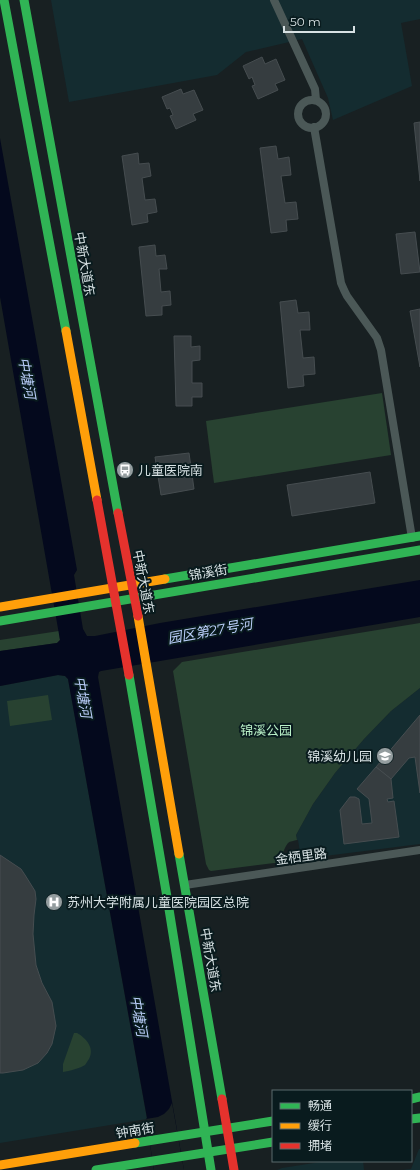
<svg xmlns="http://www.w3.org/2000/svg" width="420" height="1170" font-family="Montserrat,'Noto Sans SC',sans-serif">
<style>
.built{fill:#142c30}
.green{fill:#284231}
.water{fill:#04091d}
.pier{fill:#182022}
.building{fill:#363d40;stroke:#464d50}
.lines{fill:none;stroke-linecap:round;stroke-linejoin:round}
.street{stroke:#4b5857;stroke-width:8}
.fast{stroke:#30b455;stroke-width:9}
.slow{stroke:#ff9f0a;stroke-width:9}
.jam{stroke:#e5322d;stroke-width:9}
.labels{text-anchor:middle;stroke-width:4;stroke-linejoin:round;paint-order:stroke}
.street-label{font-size:13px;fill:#d7e1e3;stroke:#091b1e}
.poi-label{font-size:13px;fill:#d7e1e3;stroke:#091b1e;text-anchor:start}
.park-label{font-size:13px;fill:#b9f0c7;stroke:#091b1e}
.water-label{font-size:14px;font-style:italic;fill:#bacef9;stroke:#091b1e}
</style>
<rect width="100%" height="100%" fill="#182022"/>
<g class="built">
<polygon points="51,0 420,0 420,19 401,23 412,86 333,120 328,98 302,39 246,52 217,75 69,102"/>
<polygon points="58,675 65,676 68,679 147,1119 0,1143 0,686"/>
<polygon points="420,688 420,844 301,859 298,840 297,840 296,835 313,804 335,773 364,739 391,711"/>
<polygon points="419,1149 420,1149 420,1170 403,1170 411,1169"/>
<polygon points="327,1161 363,1161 364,1170 277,1170 282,1168"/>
</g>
<g class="green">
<polygon points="382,393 391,455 214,483 206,421"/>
<path d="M420,623V688L391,711L364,739L335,773L313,804L296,835L297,840C294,841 290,841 288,843C284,848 281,857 282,862L211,871L209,870L206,864L173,671L182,662Z"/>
<polygon points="59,631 60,640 57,643 0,651 0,640"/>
<polygon points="48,695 52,720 10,726 7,701"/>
<path d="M74,1033H77C86,1038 95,1048 89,1059C88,1060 86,1064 85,1065C81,1068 69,1071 63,1072V1064Z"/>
</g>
<polygon class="water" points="0,138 77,570 74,575 83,629 87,636 95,636 160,623 420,580 420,617 101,671 99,672 98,677 184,1170 154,1170 146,1119 147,1118 68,679 65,676 58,675 0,686 0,651 57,643 60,640 0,297"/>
<polygon class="pier" points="172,1103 184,1170 154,1170 146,1119 158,1117 164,1114 169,1109"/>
<g class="building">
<polygon points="262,57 265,64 276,59 285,80 275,84 278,90 258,99 252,86 255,85 252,77 249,79 243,66"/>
<polygon points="181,89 183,94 194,90 203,110 193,114 196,120 176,129 170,116 173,115 170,108 167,109 162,97"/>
<polygon points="420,122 420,181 414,123"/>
<polygon points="276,146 278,159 289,157 291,175 281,176 285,203 296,202 298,219 286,220 287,231 271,233 260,148"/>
<polygon points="138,153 139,164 149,163 151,176 142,178 145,200 155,199 157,212 147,214 148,222 132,225 122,156"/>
<polygon points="415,232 420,272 401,274 396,234"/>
<polygon points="155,245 156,256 165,255 167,269 159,269 161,292 170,291 171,305 162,306 162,315 146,316 139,247"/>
<polygon points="296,300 298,313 309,312 310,330 300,330 303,358 314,357 315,374 303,375 304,386 288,388 280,302"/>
<polygon points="420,309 420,367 410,311"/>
<polygon points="174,336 191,336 191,347 200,346 200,360 192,361 192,383 202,383 202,397 192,397 192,406 176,406"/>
<polygon points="189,453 194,489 161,495 155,457"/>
<polygon points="370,472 375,503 292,516 287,485"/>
<polygon points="420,715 420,793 415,757 409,758 391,779 376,767"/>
<polygon points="376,767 391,779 393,798 387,799 388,802 394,801 399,837 344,844 340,810 350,797 355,797 359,799 362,824 372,823 369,799 357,789"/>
<polygon points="0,855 21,869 25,875 35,891 36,899 34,915 33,934 36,965 42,983 52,1002 56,1026 52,1044 47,1053 38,1063 23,1070 3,1073 0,1073"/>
</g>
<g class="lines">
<g class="street">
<polyline points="274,0 315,89 316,100"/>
<circle cx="312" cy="114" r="14"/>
<polyline points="314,127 341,283 344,290 347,296 377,338 381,350 412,538"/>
<polyline points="185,885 420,850"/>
</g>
<g class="fast">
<polyline points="4,0 66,331"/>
<polyline points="24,0 118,513"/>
<polyline points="165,579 420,536"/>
<polyline points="0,621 420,550"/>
<polyline points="129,675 168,903 211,1170"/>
<polyline points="179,854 222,1099"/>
<polyline points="411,1099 420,1097"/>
<polyline points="411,1119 420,1118"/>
<polyline points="135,1143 273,1121"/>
<polyline points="96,1170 273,1142"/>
</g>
<g class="slow">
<polyline points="66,331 97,500"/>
<polyline points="0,607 165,579"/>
<polyline points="138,616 179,854"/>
<polyline points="0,1165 135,1143"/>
</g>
<g class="jam">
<polyline points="97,500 129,675"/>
<polyline points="118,513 138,616"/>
<polyline points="222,1099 234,1170"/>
</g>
</g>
<defs>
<g id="bus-disc" transform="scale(0.9)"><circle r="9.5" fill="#949d9f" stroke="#091b1e"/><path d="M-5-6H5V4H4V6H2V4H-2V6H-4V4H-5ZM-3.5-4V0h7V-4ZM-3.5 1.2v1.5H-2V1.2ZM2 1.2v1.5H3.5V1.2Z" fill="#fff"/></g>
<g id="school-disc" transform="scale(0.9)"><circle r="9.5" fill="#949d9f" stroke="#091b1e"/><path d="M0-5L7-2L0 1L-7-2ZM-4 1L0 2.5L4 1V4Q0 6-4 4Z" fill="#fff"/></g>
<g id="hospital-disc" transform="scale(0.9)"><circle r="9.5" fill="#949d9f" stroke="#091b1e"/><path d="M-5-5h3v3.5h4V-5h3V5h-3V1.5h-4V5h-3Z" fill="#fff"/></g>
</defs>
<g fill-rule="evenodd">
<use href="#bus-disc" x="125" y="470"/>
<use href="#school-disc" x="385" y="756"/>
<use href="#hospital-disc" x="54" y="902"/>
</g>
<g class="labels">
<g class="street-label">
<text transform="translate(85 264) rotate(80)" y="5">中新大道东</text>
<text transform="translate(208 572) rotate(-10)" y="5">锦溪街</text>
<text transform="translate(144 582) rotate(79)" y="5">中新大道东</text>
<text transform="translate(301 856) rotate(-8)" y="5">金栖里路</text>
<text transform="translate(211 960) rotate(80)" y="5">中新大道东</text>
<text transform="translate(135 1130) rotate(-9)" y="5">钟南街</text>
</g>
<g class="poi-label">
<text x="138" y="475">儿童医院南</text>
<text x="372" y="761" text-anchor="end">锦溪幼儿园</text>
<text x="67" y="907">苏州大学附属儿童医院园区总院</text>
</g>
<g class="park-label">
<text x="266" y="735">锦溪公园</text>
</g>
<g class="water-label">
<text transform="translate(27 378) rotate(80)" y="5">中塘河</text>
<text transform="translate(210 631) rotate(-10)" y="5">园区第27号河</text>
<text transform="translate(83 697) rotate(80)" y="5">中塘河</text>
<text transform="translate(139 1016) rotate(80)" y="5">中塘河</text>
</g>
</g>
<rect x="272" y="1090" width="140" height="72" fill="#091b1e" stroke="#5b6a6d"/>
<rect x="280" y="1103" width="20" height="6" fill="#30b455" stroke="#5b6a6d"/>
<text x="308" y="1110" font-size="12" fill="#d7e1e3">畅通</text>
<rect x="280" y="1123" width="20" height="6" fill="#ff9f0a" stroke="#5b6a6d"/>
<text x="308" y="1130" font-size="12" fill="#d7e1e3">缓行</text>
<rect x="280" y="1143" width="20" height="6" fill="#e5322d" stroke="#5b6a6d"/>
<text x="308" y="1150" font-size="12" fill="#d7e1e3">拥堵</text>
<path d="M284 26v6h70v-6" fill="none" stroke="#d7e1e3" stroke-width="2"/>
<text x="290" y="26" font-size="12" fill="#d7e1e3" stroke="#091b1e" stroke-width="3" paint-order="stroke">50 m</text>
</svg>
